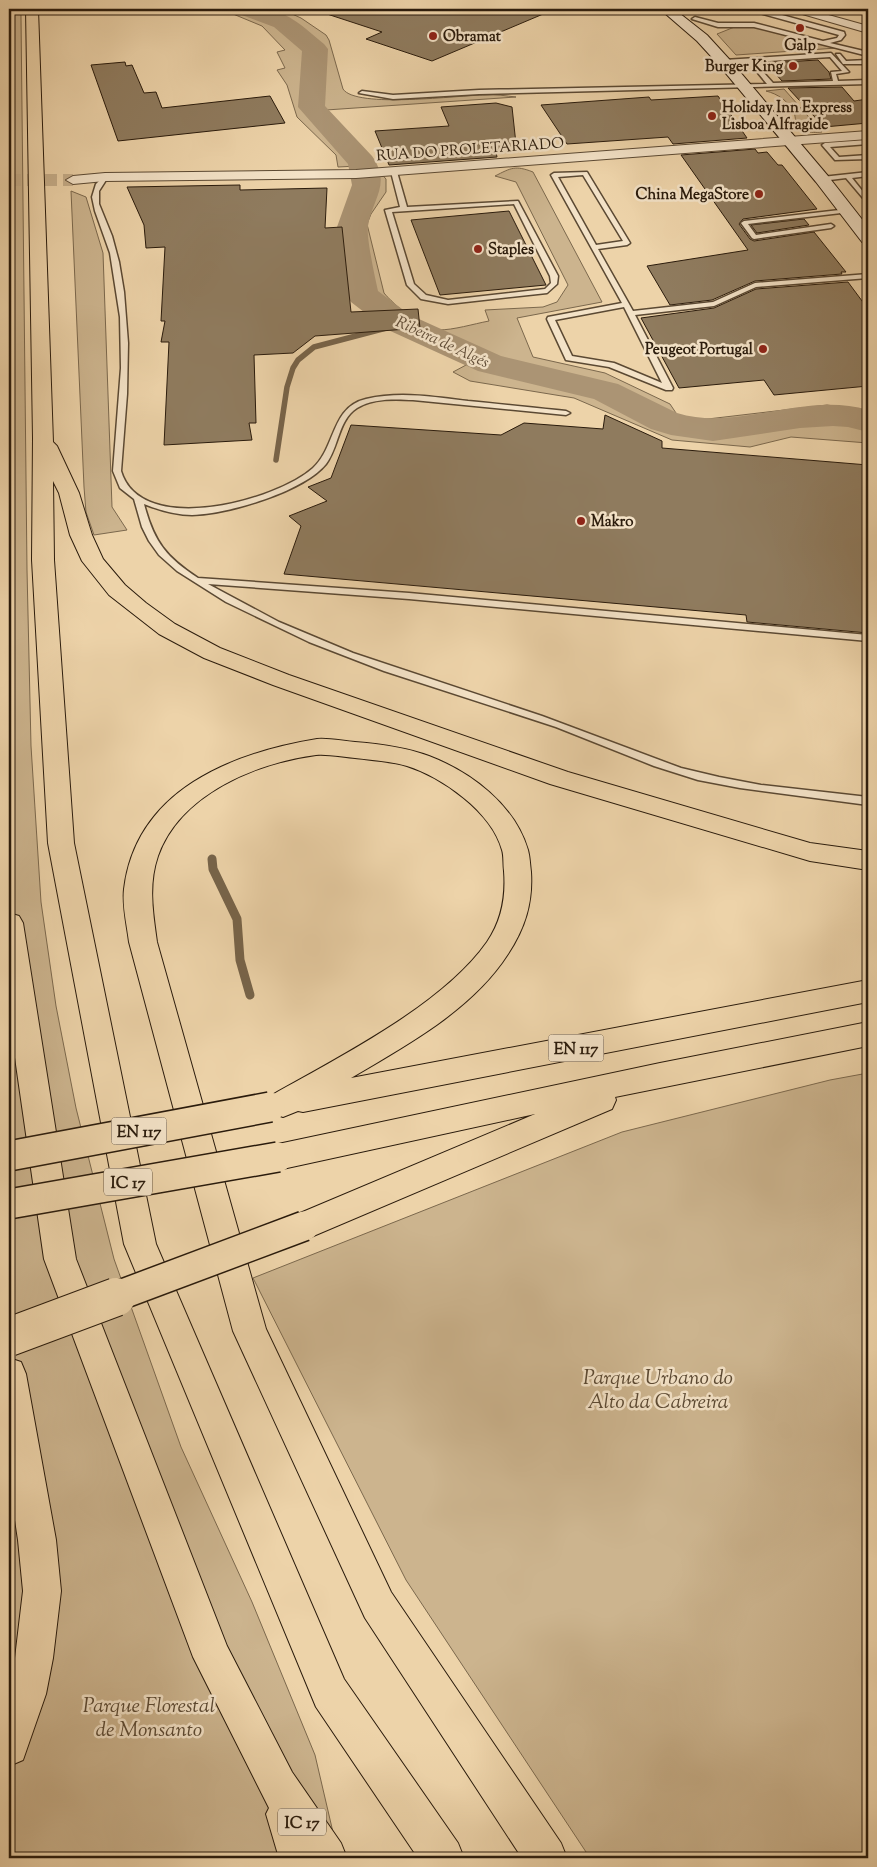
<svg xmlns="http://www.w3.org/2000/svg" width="877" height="1867" font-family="'Sorts Mill Goudy',serif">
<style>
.green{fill:#ccb48e;stroke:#7b684d}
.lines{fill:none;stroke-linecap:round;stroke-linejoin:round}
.stream-far1{stroke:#77644a;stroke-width:5.5}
.stream{stroke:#77644a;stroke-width:9}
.river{fill:#ab9474;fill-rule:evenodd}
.building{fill:#8f7b5e;stroke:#2a1b0c}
.street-tunnel{stroke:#c6ae8a;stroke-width:12;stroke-dasharray:12 6;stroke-linecap:butt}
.lane-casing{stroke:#5b4933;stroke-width:3}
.street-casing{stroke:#5b4933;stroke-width:2}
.secondary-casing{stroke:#2a1b0c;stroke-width:2}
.highway-casing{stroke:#2a1b0c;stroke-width:2}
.lane{fill:#f3e2c7;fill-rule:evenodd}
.street{fill:#f3e2c7;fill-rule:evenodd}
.secondary{fill:#f3e2c7;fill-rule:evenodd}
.highway{fill:#edd3a9;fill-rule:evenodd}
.highway-bridge-far1-casing{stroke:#2a1b0c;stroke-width:32;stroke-linecap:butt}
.highway-bridge-casing{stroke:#2a1b0c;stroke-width:40;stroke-linecap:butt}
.highway-bridge-far1{stroke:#edd3a9;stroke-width:29}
.highway-bridge{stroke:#edd3a9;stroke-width:38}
.poi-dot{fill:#8f2418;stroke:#f3e2c7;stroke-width:2}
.labels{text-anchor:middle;stroke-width:5;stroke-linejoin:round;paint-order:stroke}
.far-poi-label{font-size:15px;font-weight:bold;fill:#2a1b0c;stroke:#f3e2c7;text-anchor:start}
.far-street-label{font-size:15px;fill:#2a1b0c;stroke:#f3e2c7}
.far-water-label{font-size:16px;font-style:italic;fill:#5e4b36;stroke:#f3e2c7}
.shield{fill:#f3e2c7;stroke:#665744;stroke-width:1}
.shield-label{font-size:16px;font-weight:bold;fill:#2a1b0c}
.near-park-label{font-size:21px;font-style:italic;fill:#5b4933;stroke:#f3e2c7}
</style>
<rect width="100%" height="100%" fill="#edd3a9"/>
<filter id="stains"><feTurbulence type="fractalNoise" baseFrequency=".004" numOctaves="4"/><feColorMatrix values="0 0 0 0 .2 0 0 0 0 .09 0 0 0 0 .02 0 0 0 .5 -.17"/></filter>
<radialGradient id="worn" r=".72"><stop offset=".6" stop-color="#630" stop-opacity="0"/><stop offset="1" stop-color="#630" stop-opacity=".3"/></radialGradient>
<g class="green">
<polygon points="9,9 21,9 21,17 27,570 31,746 41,902 56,1006 76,1108 114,1259 181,1447 252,1602 315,1755 339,1858 9,1858"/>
<path d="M221,9H281L301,18L326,35L329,40L343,89C356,109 460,95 485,95C496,94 506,96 516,97L326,110L363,148L360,150L386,179V192L371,214L367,224L384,293C393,304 423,330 438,330C454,330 473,324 489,321L485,310L543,307L557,302L568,285L516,182L495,176C511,168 515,165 533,172L602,302L517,318L533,357L605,373L670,404L682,422L827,405L868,411V443L791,437L750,447L672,440L574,398L470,381L453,372L468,364L403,329L399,331L349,295L342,223L363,179L358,166L338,167L336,155L297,117L287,85L277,70L285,68L277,52L285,50L262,26Z"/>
<polygon points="737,26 751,26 837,48 736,55 717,34"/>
<path d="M784,89L822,132C811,133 799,133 796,120C795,119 795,114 794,112C788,101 778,94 766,91Z"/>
<polygon points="71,191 86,197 103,253 112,507 127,530 94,535 86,512 84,487"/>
<polygon points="868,1073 868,1858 590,1858 406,1580 253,1278 622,1132 830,1080"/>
</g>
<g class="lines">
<polyline class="stream-far1" points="276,460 287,387 293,368 298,360 314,347 390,327"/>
<polyline class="stream" points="212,859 213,869 237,919 240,960 250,995"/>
<path class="river" d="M236,9C281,6 291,16 324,44L328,49L325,106L372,156C392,184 372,199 368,226C366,237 375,277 378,291L410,315L501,356L618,384L677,413C739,432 804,391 868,410V432L848,427L833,426L800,428L713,441L671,435L651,429L594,399L478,371L386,329L351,302L346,295L337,227L352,185L348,164L298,107L302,51L274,27L239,14Z"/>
</g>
<g class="building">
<polygon points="324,9 555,9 432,61 366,39 382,32 324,13"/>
<polygon points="818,60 829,72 831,79 782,81 766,63"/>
<polygon points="125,62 126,66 132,65 144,93 156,92 162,108 270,96 285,123 118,141 91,65"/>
<polygon points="842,87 854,101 868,99 868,123 824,127 788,88"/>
<polygon points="718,96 747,138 673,144 668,137 567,144 541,105 649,97 651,100"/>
<polygon points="496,103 512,107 516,144 496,152 497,157 389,165 375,131 449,126 441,107"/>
<polygon points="755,149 758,153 767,152 778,165 782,165 817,209 743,219 739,224 750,239 754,241 814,232 846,272 841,272 842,274 755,281 712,300 670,305 647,266 748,250 681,155"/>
<polygon points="240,185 240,190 327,188 325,228 342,227 351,312 418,309 420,328 315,336 293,353 254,355 256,423 249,423 252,440 164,445 169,342 161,342 165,321 161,321 165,247 146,248 144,225 127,187"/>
<polygon points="509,211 546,285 440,295 411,220"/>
<polygon points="804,219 809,225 757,233 751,225"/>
<polygon points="848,282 868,309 868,386 774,395 764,380 679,388 641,318 714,308 756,289"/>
<polygon points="605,415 662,441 662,448 868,465 868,633 747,622 746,615 284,574 301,526 289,516 327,501 308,487 331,478 351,425 501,435 524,423 603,429"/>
</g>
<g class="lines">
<polyline class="street-tunnel" points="9,180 73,180"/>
<g class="lane-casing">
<g id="lane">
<polygon points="755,9 760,9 844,32 845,35 841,40 830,43 868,52 868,56 754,27 718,27 692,19 695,17 718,23 754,23 823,41 837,38 839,35 756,12"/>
<path d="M831,53L849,72L836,74L838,81L868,80V84L479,94L393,99L359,93L362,91L393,95L479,90L767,84L749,62L724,64L721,62L724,60ZM830,57L842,71L831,72L833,81L773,83L754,62Z"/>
<polygon points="836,54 840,54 846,61 868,60 868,64 843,64"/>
<polygon points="868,140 868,144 830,147 839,157 868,155 868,159 835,160 822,145 825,143"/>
<path d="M394,170L397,172L407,207L518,201L558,276L557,284L547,293L448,304L421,299L407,285L385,210L400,207L391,172ZM514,204L550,276L551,283L545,289L448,300L426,295L414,284L392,212Z"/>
<path d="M587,172L630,243L627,245L598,249L633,311L713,302L755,283L868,274V278L756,287L714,306L635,315L673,388L672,390H666L609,367L566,360L547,319L548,317L622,303L551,175L554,173ZM583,175L623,241L596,245L558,177ZM624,307L662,383L614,363L572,356L555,320Z"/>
<polygon points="868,172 868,176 852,178 868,198 868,204 846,178 822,181 819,179 822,177"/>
<path d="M105,175L108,177L99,191V204L112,236L119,262L124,292L128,343L127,394L121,471C141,538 276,501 313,468C336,447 331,407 366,399C400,391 434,397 468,401C501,404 533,408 566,411L570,413L566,415L413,400C396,399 373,398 357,408C338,420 339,447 326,464C303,492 228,514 192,515C176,515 159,510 144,504C154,542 166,557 198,578L409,593L868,635V641L409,599L208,584L279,622L353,653L542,716L681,768L719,777L761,785L868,797V805L740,788L698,780L654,766L556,727L384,671L309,642L226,602L177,571L159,555L149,541L142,527L134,499L120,488L113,471L121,368L120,317L110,253L95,211L92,197L96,184Z"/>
<polygon points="848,209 851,211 850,212 748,224 756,235 831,224 834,226 831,228 754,239 752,238 741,223 744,221"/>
</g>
</g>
<g class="street-casing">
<g id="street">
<polygon points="790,9 807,9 868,26 868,33 792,11"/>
<polygon points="868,131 868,139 356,178 105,181 73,184 66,180 73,176 105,173 356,170"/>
</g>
</g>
<g class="secondary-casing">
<polygon id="secondary" points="660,9 674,9 707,35 729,59 828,176 868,227 868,243 862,242 816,182 719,65 697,41"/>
</g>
<g class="highway-casing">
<g id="highway">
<polygon points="26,9 38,9 53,442 57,446 79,493 92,535 103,559 125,585 146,603 175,624 220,648 289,675 568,772 810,843 868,851 868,870 810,861 550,784 273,685 204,658 159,634 109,595 82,561 70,535 59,493 53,481 54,560 74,843 156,1244 344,1679 458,1843 464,1858 418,1858 316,1707 124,1244 48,843 32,560 33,438"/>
<path d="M317,739C330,738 342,741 355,742C380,744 405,747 429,756C471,772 515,805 528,850C530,857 530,865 531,872C533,903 525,928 508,954C472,1010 407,1045 351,1078L868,980V1002L303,1112L298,1111L283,1117L272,1113L268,1104L272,1095C339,1057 443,1005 487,942C502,920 506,897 504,871C503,864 504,856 502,850C492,812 442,777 407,766C390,761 372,760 355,758C342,757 329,754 316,755C256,763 180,794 158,856C148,885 153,913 157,942L266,1329L391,1592L561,1843L567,1858H522L365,1618L233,1331L129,942C127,925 122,906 124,889C136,790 232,753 317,739Z"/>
<polygon points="9,913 19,916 23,923 76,1259 227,1646 292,1772 341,1843 347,1858 279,1858 266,1814 269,1808 193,1657 44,1259 9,1016"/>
<polygon points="868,1022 868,1046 615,1097 616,1100 612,1109 304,1240 293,1236 288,1226 293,1216 535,1114 278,1170 267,1166 262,1157 267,1148 278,1144 660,1063"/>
<polygon points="9,1358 21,1362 26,1374 56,1540 61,1591 53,1658 46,1694 23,1760 9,1766 9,1683 15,1658 23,1591 18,1540 9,1480"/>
</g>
</g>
<use href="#lane" class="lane"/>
<use href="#street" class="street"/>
<use href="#secondary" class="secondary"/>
<use href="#highway" class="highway"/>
<g class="highway-bridge-far1-casing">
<g id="highway-bridge-far1">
<polyline points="9,1156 270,1107"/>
<polyline points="9,1204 278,1157"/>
<polyline points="112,1298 304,1226"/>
</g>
</g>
<g class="highway-bridge-casing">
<polyline id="highway-bridge" points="9,1337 116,1297"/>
</g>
<use href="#highway-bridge-far1" class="highway-bridge-far1"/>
<use href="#highway-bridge" class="highway-bridge"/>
</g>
<g class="poi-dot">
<circle cx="800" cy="28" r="5"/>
<circle cx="433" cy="36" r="5"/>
<circle cx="793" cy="66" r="5"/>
<circle cx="712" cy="116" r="5"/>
<circle cx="759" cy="194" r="5"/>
<circle cx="478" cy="249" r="5"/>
<circle cx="763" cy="349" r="5"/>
<circle cx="581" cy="521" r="5"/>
</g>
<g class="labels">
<g class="far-poi-label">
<text x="443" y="41">Obramat</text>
<text x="800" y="50" text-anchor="middle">Galp</text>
<text x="783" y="71" text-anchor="end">Burger King</text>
<text x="722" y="112">Holiday Inn Express<tspan x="722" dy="17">Lisboa Alfragide</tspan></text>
<text x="749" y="199" text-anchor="end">China MegaStore</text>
<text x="488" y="254">Staples</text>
<text x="753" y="354" text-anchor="end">Peugeot Portugal</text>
<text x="591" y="526">Makro</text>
</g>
<g class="far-street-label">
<text transform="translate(470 149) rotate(-4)" y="5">RUA DO PROLETARIADO</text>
</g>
<g class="far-water-label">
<text transform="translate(443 341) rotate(25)" y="6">Ribeira de Algés</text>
</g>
<g class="shield">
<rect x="548.5" y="1034.5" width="55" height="27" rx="4"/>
<rect x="111.5" y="1117.5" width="55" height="27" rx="4"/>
<rect x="104" y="1168.5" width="48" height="27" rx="4"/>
<rect x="278" y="1808.5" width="48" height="27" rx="4"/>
</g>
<g class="shield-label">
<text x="576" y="1054">EN 117</text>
<text x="139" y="1137">EN 117</text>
<text x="128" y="1188">IC 17</text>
<text x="302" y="1828">IC 17</text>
</g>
<g class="near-park-label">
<text x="658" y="1384">Parque Urbano do<tspan x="658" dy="24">Alto da Cabreira</tspan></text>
<text x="149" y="1712">Parque Florestal<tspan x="149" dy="24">de Monsanto</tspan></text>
</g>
</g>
<rect width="877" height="1867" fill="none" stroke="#edd3a9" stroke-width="30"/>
<rect x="10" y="10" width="857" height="1847" fill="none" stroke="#2a1b0c" stroke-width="2.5"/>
<rect x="15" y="15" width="847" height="1837" fill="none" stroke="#2a1b0c"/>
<rect width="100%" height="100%" filter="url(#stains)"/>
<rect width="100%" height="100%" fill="url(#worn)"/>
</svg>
